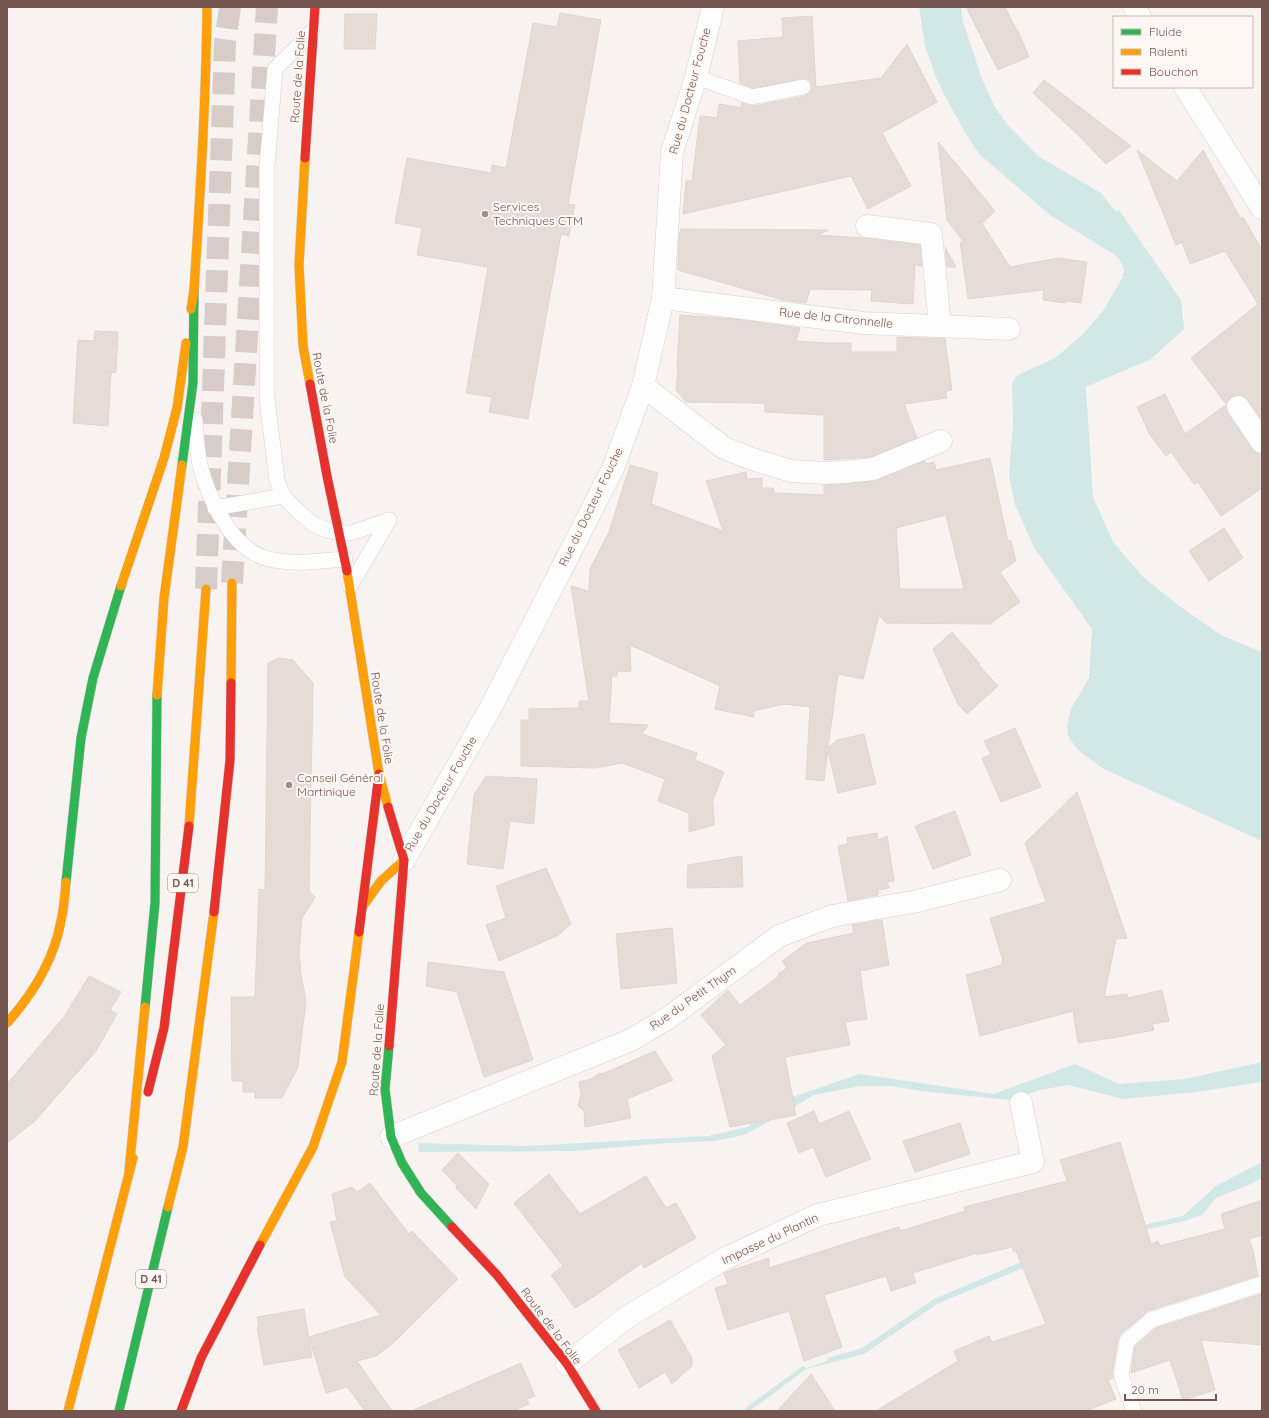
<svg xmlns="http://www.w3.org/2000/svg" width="1269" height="1418" font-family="Quicksand,sans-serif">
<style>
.water{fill:#d2e8e7}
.building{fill:#e5dbd7;stroke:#e0d5d2;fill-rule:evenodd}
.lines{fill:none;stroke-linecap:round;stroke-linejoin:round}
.highway-tunnel{stroke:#d8ccc8;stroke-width:22;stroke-dasharray:22 11;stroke-linecap:butt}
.lane-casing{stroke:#d7cfcc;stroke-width:16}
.street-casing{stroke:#d7cfcc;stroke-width:23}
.fast-casing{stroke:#d8cfcc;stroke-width:10}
.slow-casing{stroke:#d8cfcc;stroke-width:10}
.jam-casing{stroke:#d8cfcc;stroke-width:10}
.lane{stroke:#fefdfd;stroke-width:15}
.street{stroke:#fefdfd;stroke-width:22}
.fast{stroke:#30b455;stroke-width:9}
.slow{stroke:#ff9f0a;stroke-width:9}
.jam{stroke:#e5322d;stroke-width:9}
.poi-dot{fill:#a48d88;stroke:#fef7f3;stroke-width:1.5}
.labels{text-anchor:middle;stroke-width:4;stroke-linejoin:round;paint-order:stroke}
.shield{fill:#fef7f3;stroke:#9f8681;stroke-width:1}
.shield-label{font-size:11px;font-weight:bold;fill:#765650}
.street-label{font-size:12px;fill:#765650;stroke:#fef7f3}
.poi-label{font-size:12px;fill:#765650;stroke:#fef7f3;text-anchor:start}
</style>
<rect width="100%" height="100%" fill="#f8f3f0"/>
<g class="water">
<polygon points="919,7 961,7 963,22 982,79 996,109 1008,125 1038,156 1101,193 1116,212 1119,210 1181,300 1184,329 1151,359 1086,387 1093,497 1113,542 1142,576 1178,605 1221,635 1262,652 1262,841 1102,768 1078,750 1068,736 1067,725 1071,709 1089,678 1092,629 1035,549 1015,505 1009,475 1013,424 1012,383 1018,375 1055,358 1081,336 1103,311 1123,277 1124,269 1121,262 1115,255 1050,215 979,154 964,131 942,90 935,75 925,46"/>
<polygon points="1262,1062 1262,1082 1196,1092 1123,1099 1068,1085 1040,1090 1009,1100 920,1091 891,1086 860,1086 814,1095 772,1120 744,1135 715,1141 669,1143 572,1151 419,1152 418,1143 525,1146 708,1136 747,1127 792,1097 860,1074 994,1094 1075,1064 1119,1084 1185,1079"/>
<polygon points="1262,1162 1262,1178 1251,1184 1216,1198 1202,1215 1184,1221 1101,1240 1025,1267 937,1304 864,1354 806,1369 750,1411 743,1411 748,1406 803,1366 807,1368 827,1361 828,1358 862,1348 934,1299 1021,1262 1092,1237 1183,1216 1216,1186"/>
</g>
<g class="building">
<polygon points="966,7 1005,7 1016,29 1017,29 1029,57 998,70"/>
<polygon points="560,13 601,20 568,204 575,205 569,236 561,234 528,419 489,412 492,397 466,393 488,267 417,255 422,228 395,223 407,158 491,173 492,165 506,168 533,23 557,27"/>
<polygon points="345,14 377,14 375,49 344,49"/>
<polygon points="812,16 816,87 881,78 907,44 937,102 882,133 911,186 868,209 851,176 683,214 686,181 692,181 700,116 717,118 719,104 742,108 741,103 754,106 805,96 809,93 812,90 812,86 810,81 806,78 753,88 740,83 738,41 783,37 782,18"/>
<polygon points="1044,80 1131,146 1106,164 1079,136 1033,93"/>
<polygon points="938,142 995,211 982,223 1010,267 1058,258 1087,262 1081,303 1066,301 1065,303 1043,300 1044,290 968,299 960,242 964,242 947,220"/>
<polygon points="1137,150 1177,181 1203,150 1241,219 1243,217 1262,250 1262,420 1248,400 1243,396 1237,395 1231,397 1226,404 1191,358 1258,304 1225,251 1190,264 1182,242 1176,245"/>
<polygon points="681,229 828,230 818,235 863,238 920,245 922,266 915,265 913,304 871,301 872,290 810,289 806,303 783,300 678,270 679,235"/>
<polygon points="945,247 956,267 947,267"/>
<polygon points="680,315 734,319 800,328 796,341 824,343 851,343 851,352 897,352 897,337 945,339 952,390 946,391 947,398 904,404 917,438 870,457 824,460 824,415 765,412 765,404 757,403 686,402 676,390 678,368 677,368"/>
<polygon points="95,331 118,332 116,372 111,373 108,426 73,423 78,340 94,341"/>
<polygon points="1165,394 1185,434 1226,405 1228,414 1252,449 1256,453 1262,454 1262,488 1221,516 1198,482 1194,484 1171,452 1166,456 1150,435 1137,407"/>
<path d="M990,458L1008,541H1011L1016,561L1000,572L1020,602L990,624L886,623L879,615L863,679L838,674L828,748L837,740L864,734L876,784L838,793L828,751L824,781L806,779L810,707L784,704L754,711V717L715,709L720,686L630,645L631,671L617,672V676H612L609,723L648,725L642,734L697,753L695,760L724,772L713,800L714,825L689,832V813L658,801L665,779L622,763L595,768L521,766V720H529V709L579,708V701H589L571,586L589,591L590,569L609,532L630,465L658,473L651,504L723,531L706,481L746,472L747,479L762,478V488H773L774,493L824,495V485L875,481L925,461L926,464L934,462L936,470ZM946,515L964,589H900L896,528Z"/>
<polygon points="1224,528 1243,558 1209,581 1189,551"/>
<polygon points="952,632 980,664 979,665 998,686 967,714 958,704 933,649"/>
<polygon points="279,658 293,660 313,683 309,891 315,897 302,918 299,953 301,974 306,1001 298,1067 282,1098 255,1098 255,1092 243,1092 243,1081 232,1081 231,997 255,997 259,889 265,890 268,663"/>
<polygon points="1015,728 1041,787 1001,802 982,758 991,754 984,741"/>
<polygon points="486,776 537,779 534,824 510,821 503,869 467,864 474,795"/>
<polygon points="1077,792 1127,938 1116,939 1104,997 1127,994 1128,998 1162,990 1169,1021 1152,1024 1154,1030 1118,1037 1078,1043 1073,1011 980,1036 966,975 1002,965 1001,962 1003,961 990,918 1046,902 1025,843"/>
<polygon points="955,811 971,855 933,869 915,826"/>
<polygon points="877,833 878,840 887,836 894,881 887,882 889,888 878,890 878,895 848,901 838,846 848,844 847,838"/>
<polygon points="742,856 743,887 687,888 688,865"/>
<polygon points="546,868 571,924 557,936 499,961 486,925 506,918 496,886"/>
<polygon points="882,920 889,965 860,971 867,1019 845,1022 850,1045 785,1057 796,1115 730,1127 712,1056 726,1045 701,1015 728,990 740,1005 779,976 778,974 787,968 782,961 807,943 854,933 852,925"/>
<polygon points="672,928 677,983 621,989 616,934"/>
<polygon points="428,962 504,972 533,1060 484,1077 457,992 426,986"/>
<polygon points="89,976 121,992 110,1010 117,1014 96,1051 35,1121 7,1143 7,1084 64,1017"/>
<polygon points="655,1051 673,1080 627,1099 631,1118 585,1127 584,1111 578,1106 581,1095 579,1082 591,1079 600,1073 602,1074"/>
<polygon points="814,1111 819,1124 849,1111 871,1159 826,1177 813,1147 799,1153 787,1123"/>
<polygon points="960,1123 970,1154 915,1172 903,1141"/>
<polygon points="1120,1142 1151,1244 1158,1241 1160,1246 1225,1229 1221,1214 1262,1200 1262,1235 1249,1239 1253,1250 1258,1276 1148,1311 1121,1334 1118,1339 1112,1373 1113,1378 1108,1380 1116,1399 1086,1411 876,1411 958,1361 954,1351 989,1336 992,1342 1046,1324 1016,1251 1014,1252 1012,1247 977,1255 977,1253 913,1273 916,1283 891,1291 886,1276 824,1295 842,1347 804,1361 789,1311 728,1330 715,1288 728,1284 724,1273 729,1271 769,1258 769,1268 866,1237 899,1227 900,1231 965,1211 964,1207 1067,1181 1060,1160"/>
<polygon points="458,1153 489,1184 476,1209 456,1188 457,1186 442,1170"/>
<polygon points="549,1174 580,1214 646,1176 666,1208 676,1203 696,1238 644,1268 642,1263 593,1297 575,1308 551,1275 563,1266 514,1203"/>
<polygon points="370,1183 409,1234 412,1231 458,1279 392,1344 376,1356 357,1361 392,1411 365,1411 347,1387 326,1393 309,1337 381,1315 345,1277 330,1222 337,1221 332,1194 352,1187 357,1192"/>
<polygon points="1261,1294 1262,1345 1201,1340 1215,1390 1183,1400 1170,1360 1131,1373 1135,1346 1156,1328"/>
<polygon points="304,1309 312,1357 264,1365 257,1328 259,1327 257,1317"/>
<polygon points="670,1320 692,1358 692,1366 672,1384 665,1372 639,1388 618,1350"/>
<polygon points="521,1363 535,1396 527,1399 529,1404 513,1411 411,1411"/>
<polygon points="811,1374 835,1411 777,1411"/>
</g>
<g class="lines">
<g class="highway-tunnel">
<polyline points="232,583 267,7"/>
<polyline points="206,589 225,43 230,7"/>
</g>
<g class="lane-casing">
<g id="lane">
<polyline points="312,32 275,69 267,167 267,399 277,480 283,496 299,512 313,524 327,530 340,533 351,533 389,520"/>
<polyline points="696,77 752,97 803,87"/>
<path d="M195,420C196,435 197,450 200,465C209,499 232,551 269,559C294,565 320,561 345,559"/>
<polyline points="215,508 283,496"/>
<polyline points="350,586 389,520"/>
<polyline points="1134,1411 1121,1375 1127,1341 1151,1320 1262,1284"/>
</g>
</g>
<g class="street-casing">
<g id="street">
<polyline points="1134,7 1140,17"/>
<polyline points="1185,87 1262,208"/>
<polyline points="867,226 931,234 940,326"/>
<polyline points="663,298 863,323 1009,329"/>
<polyline points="643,386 724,448 752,459 791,471 825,473 845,472 873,469 941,441"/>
<polyline points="1238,407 1262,442"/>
<polyline points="404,860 490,709 614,466 643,386 663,298 672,152 696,77 713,7"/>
<polyline points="391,1137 631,1040 668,1018 779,936 832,916 918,901 1000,880"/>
<polyline points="567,1364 627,1317 724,1259 818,1215 1033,1162 1021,1103"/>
</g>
</g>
<g class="fast-casing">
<g id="fast">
<polyline points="182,465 193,383 194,290"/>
<polyline points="66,882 81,738 93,678 121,586"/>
<polyline points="145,1007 155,903 157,695"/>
<polyline points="389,1046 385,1089 391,1137 402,1163 421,1193 452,1227"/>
<polyline points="119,1411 168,1207"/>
</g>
</g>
<g class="slow-casing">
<g id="slow">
<polyline points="305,158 299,265 303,346 310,384"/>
<path d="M191,309L194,290C200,196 206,102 207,7"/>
<polyline points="347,571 379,774 388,807"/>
<polyline points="121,586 164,458 177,408 186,343"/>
<polyline points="231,683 232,583"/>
<polyline points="157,695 164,598 182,465"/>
<polyline points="189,826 206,589"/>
<polyline points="363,906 381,881 404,860"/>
<path d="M7,1023C32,995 54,959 61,921C64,908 65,895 66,882"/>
<polyline points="129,1171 145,1007"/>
<polyline points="168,1207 183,1147 214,912"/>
<polyline points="260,1245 313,1147 342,1062 359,932"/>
<polyline points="68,1411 133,1158"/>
</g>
</g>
<g class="jam-casing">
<g id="jam">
<polyline points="305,158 315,7"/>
<polyline points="310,384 327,476 347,571"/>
<polyline points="388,807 404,860 389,1046"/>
<polyline points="214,912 230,760 231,683"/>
<polyline points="359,932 379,774"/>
<polyline points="148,1092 164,1028 189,826"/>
<polyline points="452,1227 497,1275 567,1364 596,1411"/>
<polyline points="181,1411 201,1358 260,1245"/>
</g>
</g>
<use href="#lane" class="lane"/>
<use href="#street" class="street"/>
<use href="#fast" class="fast"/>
<use href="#slow" class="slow"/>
<use href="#jam" class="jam"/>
</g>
<g class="poi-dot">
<circle cx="485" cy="214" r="4"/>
<circle cx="289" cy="785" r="4"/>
</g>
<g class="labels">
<g class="shield">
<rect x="168" y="874" width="30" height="18" rx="3"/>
<rect x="136" y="1270" width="30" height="18" rx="3"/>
</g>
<g class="shield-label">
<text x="183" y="887">D 41</text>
<text x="151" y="1283">D 41</text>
</g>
<g class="street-label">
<text transform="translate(298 77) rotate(-86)" y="4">Route de la Folie</text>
<text transform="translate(690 91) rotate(-75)" y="4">Rue du Docteur Fouche</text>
<text transform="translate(836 318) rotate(6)" y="4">Rue de la Citronnelle</text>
<text transform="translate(325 398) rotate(79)" y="4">Route de la Folie</text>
<text transform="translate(591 507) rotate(-64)" y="4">Rue du Docteur Fouche</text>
<text transform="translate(382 718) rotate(81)" y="4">Route de la Folie</text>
<text transform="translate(441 794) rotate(-60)" y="4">Rue du Docteur Fouche</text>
<text transform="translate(693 998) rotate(-35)" y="4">Rue du Petit Thym</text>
<text transform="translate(377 1050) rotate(-86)" y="4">Route de la Folie</text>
<text transform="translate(770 1239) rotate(-25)" y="4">Impasse du Plantin</text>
<text transform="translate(551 1326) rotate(53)" y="4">Route de la Folie</text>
</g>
<g class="poi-label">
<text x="493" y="211">Services<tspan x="493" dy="14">Techniques CTM</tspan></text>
<text x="297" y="782">Conseil Général<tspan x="297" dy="14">Martinique</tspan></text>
</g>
</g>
<rect width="1269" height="1418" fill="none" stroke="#765650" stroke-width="16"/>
<rect x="1113" y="16" width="140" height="72" fill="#fef7f3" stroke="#c8b7b2"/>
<rect x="1121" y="29" width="20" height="6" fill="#30b455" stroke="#c8b7b2"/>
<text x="1149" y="36" font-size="12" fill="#765650">Fluide</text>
<rect x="1121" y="49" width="20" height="6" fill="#ff9f0a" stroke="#c8b7b2"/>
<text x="1149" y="56" font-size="12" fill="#765650">Ralenti</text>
<rect x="1121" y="69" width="20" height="6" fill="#e5322d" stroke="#c8b7b2"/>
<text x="1149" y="76" font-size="12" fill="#765650">Bouchon</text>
<path d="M1125 1394v6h91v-6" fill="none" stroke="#765650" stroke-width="2"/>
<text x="1131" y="1394" font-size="12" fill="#765650" stroke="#fef7f3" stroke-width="3" paint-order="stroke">20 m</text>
</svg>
